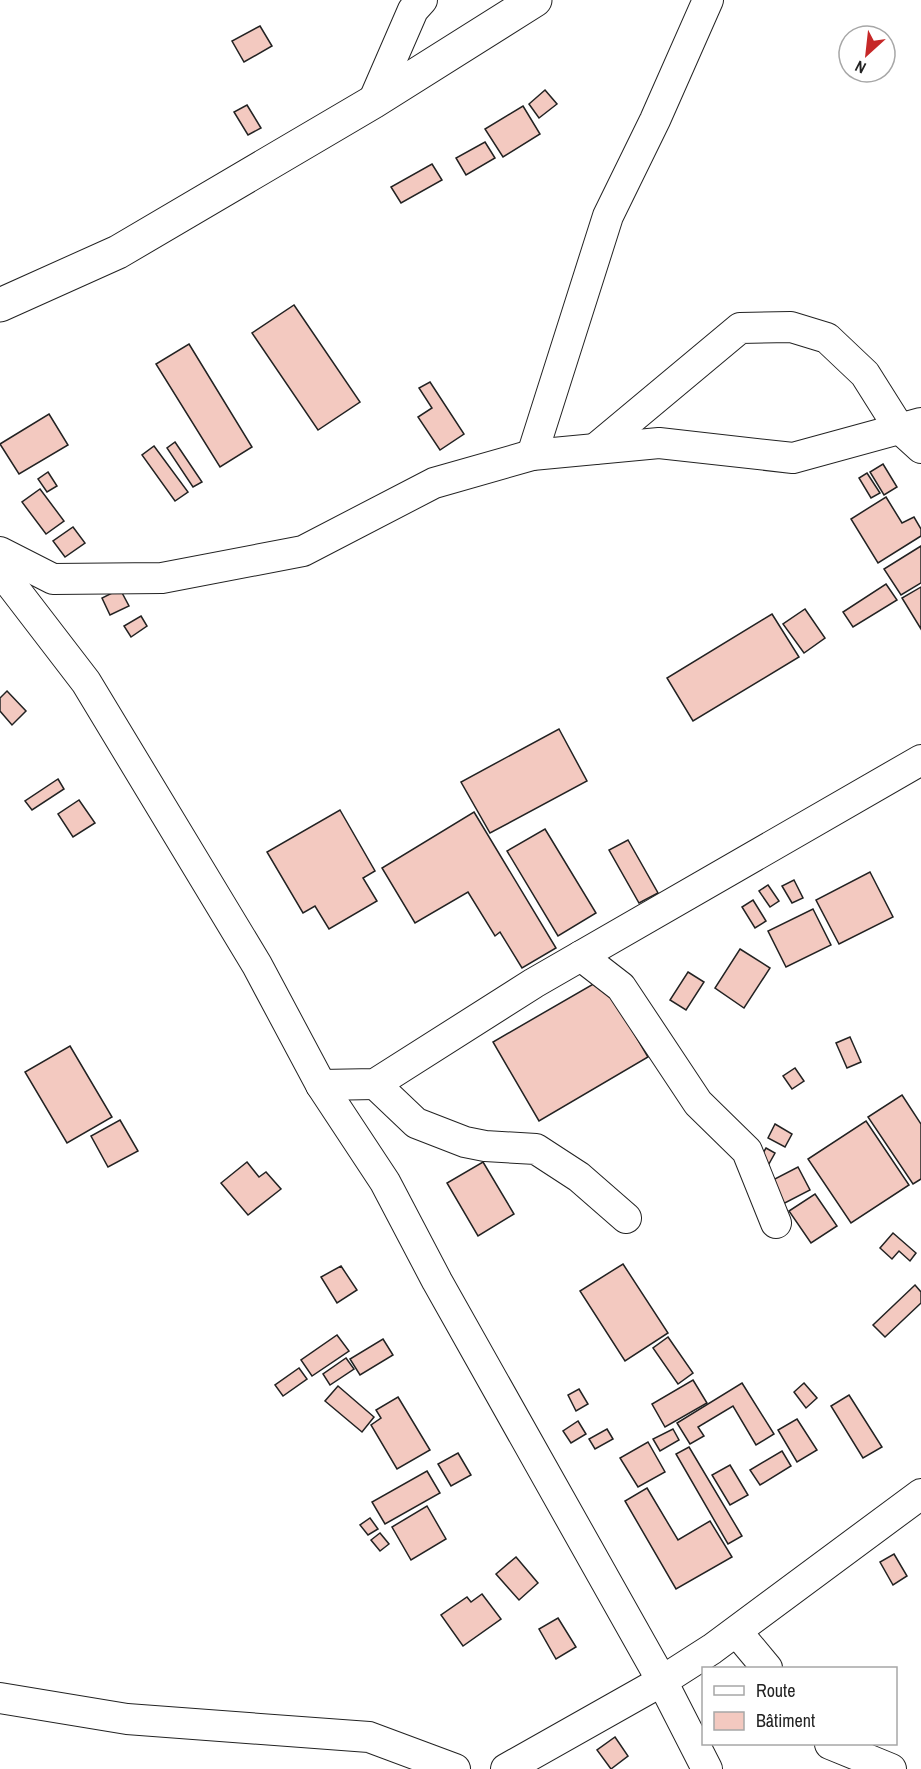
<svg xmlns="http://www.w3.org/2000/svg" width="921" height="1769" font-family="'Archivo Narrow',sans-serif">
<style>
.building{fill:#f3c9c0;stroke:#222;stroke-width:1.5}
.lines{fill:none;stroke-linecap:round;stroke-linejoin:round}
.minor-casing{stroke:#222;stroke-width:32}
.highway-casing{stroke:#222;stroke-width:35}
.minor{stroke:#fff;stroke-width:30}
.highway{stroke:#fff;stroke-width:33}
</style>
<rect width="100%" height="100%" fill="#fff"/>
<g class="building">
<polygon points="260,26 272,46 244,62 232,41"/>
<polygon points="545,90 557,104 539,118 529,104"/>
<polygon points="247,105 261,128 248,135 234,112"/>
<polygon points="523,106 540,134 503,157 485,129"/>
<polygon points="485,142 495,158 466,175 456,158"/>
<polygon points="432,164 442,180 401,203 391,187"/>
<polygon points="294,305 360,402 318,430 252,333"/>
<polygon points="189,344 252,447 220,467 156,364"/>
<polygon points="430,382 464,434 440,450 418,417 432,408 419,388"/>
<polygon points="49,414 68,445 19,474 0,444"/>
<polygon points="175,442 202,482 193,487 167,448"/>
<polygon points="154,446 188,492 175,501 142,455"/>
<polygon points="883,464 897,487 884,495 870,472"/>
<polygon points="48,472 57,486 47,492 38,479"/>
<polygon points="867,473 880,493 871,498 859,478"/>
<polygon points="40,489 64,521 46,534 22,502"/>
<polygon points="886,497 902,523 914,517 921,529 921,536 878,563 851,519"/>
<polygon points="73,527 85,543 65,557 53,541"/>
<polygon points="921,546 921,583 901,595 884,569"/>
<polygon points="886,584 897,600 853,627 843,612"/>
<polygon points="921,587 921,629 902,598"/>
<polygon points="120,589 129,606 110,615 102,598"/>
<polygon points="805,609 825,638 804,653 783,624"/>
<polygon points="772,614 799,657 693,721 667,678"/>
<polygon points="141,616 147,626 131,637 124,626"/>
<polygon points="7,691 26,711 12,725 0,711 0,698"/>
<polygon points="559,729 587,781 490,833 461,782"/>
<polygon points="58,779 64,789 32,810 25,801"/>
<polygon points="79,800 95,823 73,837 58,814"/>
<polygon points="340,810 375,871 363,878 377,901 329,929 315,906 303,913 267,852"/>
<polygon points="474,812 556,948 522,968 500,932 495,936 468,892 415,923 382,868"/>
<polygon points="545,829 596,913 558,936 507,851"/>
<polygon points="628,840 658,893 639,903 609,850"/>
<polygon points="870,872 893,917 839,944 816,900"/>
<polygon points="794,880 803,898 792,903 782,886"/>
<polygon points="768,885 779,901 770,907 759,891"/>
<polygon points="753,900 766,921 755,928 742,907"/>
<polygon points="813,909 831,945 786,967 768,931"/>
<polygon points="740,949 770,968 744,1008 715,988"/>
<polygon points="688,972 704,982 686,1010 670,1000"/>
<polygon points="602,979 648,1057 539,1121 493,1042"/>
<polygon points="850,1037 861,1062 847,1068 836,1043"/>
<polygon points="70,1046 112,1117 67,1143 25,1072"/>
<polygon points="795,1068 804,1081 792,1089 783,1076"/>
<polygon points="902,1095 921,1124 921,1179 913,1184 868,1117"/>
<polygon points="120,1120 138,1151 108,1167 91,1136"/>
<polygon points="866,1121 909,1185 851,1223 808,1159"/>
<polygon points="775,1124 792,1134 785,1147 768,1138"/>
<polygon points="766,1148 775,1153 765,1171 756,1165"/>
<polygon points="247,1162 259,1177 266,1172 281,1189 248,1215 221,1183"/>
<polygon points="483,1162 514,1214 478,1236 447,1183"/>
<polygon points="798,1167 810,1190 779,1206 767,1183"/>
<polygon points="815,1194 837,1226 811,1243 789,1211"/>
<polygon points="893,1233 916,1253 910,1261 899,1251 892,1259 880,1248"/>
<polygon points="623,1264 668,1333 625,1361 580,1291"/>
<polygon points="341,1266 357,1290 337,1303 321,1277"/>
<polygon points="915,1285 921,1292 921,1303 885,1337 873,1325"/>
<polygon points="337,1335 349,1351 312,1376 301,1360"/>
<polygon points="668,1337 693,1373 678,1384 653,1348"/>
<polygon points="383,1339 393,1355 360,1375 350,1359"/>
<polygon points="346,1358 354,1369 330,1385 323,1374"/>
<polygon points="299,1368 307,1379 283,1396 275,1385"/>
<polygon points="693,1380 707,1403 665,1427 652,1404"/>
<polygon points="742,1383 774,1434 756,1445 733,1406 698,1427 704,1436 690,1444 677,1423"/>
<polygon points="804,1383 817,1398 806,1408 794,1392"/>
<polygon points="338,1386 374,1417 362,1432 325,1401"/>
<polygon points="579,1389 588,1404 576,1411 568,1395"/>
<polygon points="849,1395 882,1447 863,1458 831,1406"/>
<polygon points="398,1397 430,1450 397,1469 371,1425 381,1418 376,1410"/>
<polygon points="797,1419 817,1450 797,1462 778,1430"/>
<polygon points="578,1421 586,1434 571,1443 563,1431"/>
<polygon points="607,1429 613,1439 595,1449 589,1439"/>
<polygon points="673,1429 679,1440 660,1451 653,1439"/>
<polygon points="648,1442 665,1472 638,1487 620,1458"/>
<polygon points="689,1447 742,1536 728,1544 676,1454"/>
<polygon points="782,1451 791,1466 760,1485 750,1470"/>
<polygon points="458,1453 471,1475 451,1486 438,1464"/>
<polygon points="730,1465 748,1495 730,1505 712,1475"/>
<polygon points="427,1471 440,1493 385,1524 372,1502"/>
<polygon points="647,1488 678,1540 710,1521 732,1557 676,1589 625,1501"/>
<polygon points="427,1506 446,1539 411,1560 392,1527"/>
<polygon points="370,1518 378,1529 368,1535 360,1525"/>
<polygon points="380,1533 389,1544 380,1551 371,1540"/>
<polygon points="894,1554 907,1576 893,1585 880,1562"/>
<polygon points="516,1557 538,1583 519,1600 496,1574"/>
<polygon points="482,1594 501,1619 463,1646 441,1615 467,1597 471,1602"/>
<polygon points="558,1618 576,1647 556,1659 539,1629"/>
<polygon points="615,1737 628,1756 611,1769 597,1750"/>
</g>
<g class="lines">
<g class="minor-casing">
<g id="minor">
<polyline points="373,102 413,10 422,0"/>
<polyline points="595,449 740,328 791,327 827,338 865,374 899,428 921,448"/>
<polyline points="532,455 608,216 655,120 708,0"/>
<polyline points="0,552 53,579 162,578 303,551 434,483 532,455 659,443 793,458 921,423"/>
<polyline points="0,570 86,682 257,965 321,1085 385,1182 437,1281 662,1681 707,1769"/>
<polyline points="581,956 621,987 698,1103 747,1151 776,1223"/>
<polyline points="375,1084 416,1123 465,1142 485,1146 536,1149 579,1177 626,1218"/>
<polyline points="321,1085 375,1084 534,983 921,760"/>
<polyline points="737,1632 767,1668"/>
<polyline points="0,1698 127,1719 369,1737 455,1769"/>
<polyline points="830,1744 891,1769"/>
<polyline points="506,1769 662,1681 712,1649 921,1494"/>
</g>
</g>
<g class="highway-casing">
<polyline id="highway" points="0,305 118,252 373,102 535,0"/>
</g>
<use href="#minor" class="minor"/>
<use href="#highway" class="highway"/>
</g>
<rect x="702" y="1667" width="195" height="78" fill="#ffffff" stroke="#a7a7a7" stroke-width="1.5"/>
<rect x="714" y="1686" width="30" height="9" fill="#ffffff" stroke="#a7a7a7" stroke-width="1.5"/>
<text x="756" y="1697" font-size="18" fill="#222222">Route</text>
<rect x="714" y="1712" width="30" height="18" fill="#f3c9c0" stroke="#a7a7a7" stroke-width="1.5"/>
<text x="756" y="1727" font-size="18" fill="#222222">Bâtiment</text>
<g transform="translate(867 54) rotate(207)"><circle r="28" fill="#ffffff" stroke="#a7a7a7" stroke-width="1.5"/>
<path d="M0-4.5L10 22L0 15L-10 22Z" fill="#c62828"/>
<text y="-9" font-size="16" font-weight="bold" text-anchor="middle" fill="#222222">N</text>
</g>
</svg>
